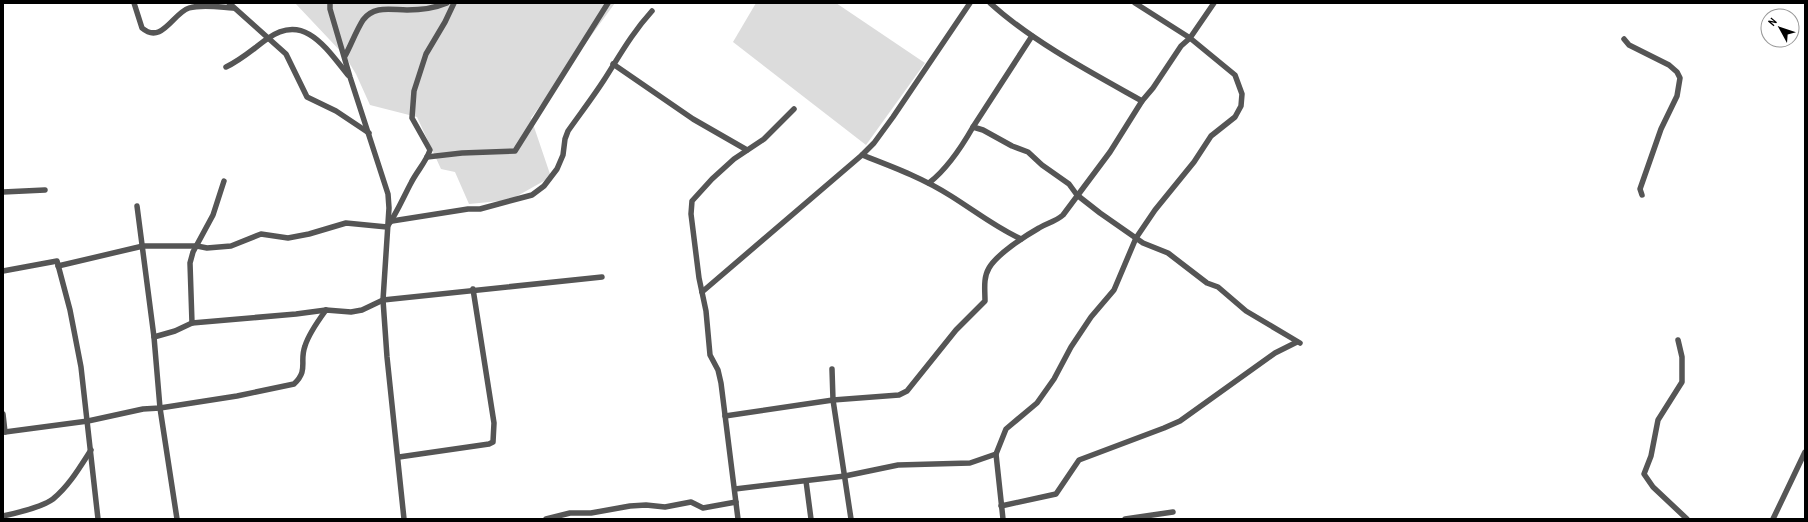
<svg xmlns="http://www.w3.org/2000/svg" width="1808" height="522" font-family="'Archivo Narrow',sans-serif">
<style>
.green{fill:#dcdcdc}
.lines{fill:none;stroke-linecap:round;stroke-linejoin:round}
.minor{stroke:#555;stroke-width:5.5}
</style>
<rect width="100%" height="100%" fill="#fff"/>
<g class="green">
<polygon points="295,3 615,3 531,118 551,177 510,200 469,204 455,172 441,169 417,117 370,105 356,74 345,56"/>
<polygon points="756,3 836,3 925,63 866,145 733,42"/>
</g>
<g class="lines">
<g class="minor">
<path d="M134,3L142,28C162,45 173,13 189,8C202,4 219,7 233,8"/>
<polyline points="229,3 286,54 307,97 336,111 369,133"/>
<polyline points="330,3 330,9 350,77 388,194 389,208 383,300 387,357 404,519"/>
<path d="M990,3C1033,42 1092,73 1142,101"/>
<polyline points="1624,39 1629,45 1669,65 1677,72 1680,78 1677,96 1661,129 1640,189 1642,195"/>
<path d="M345,56C351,45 356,31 363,20C374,5 391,10 407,10C419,10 435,8 447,3"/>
<polyline points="613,64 693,119 747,150"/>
<path d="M226,67C241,60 253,49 267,39C304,12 326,48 348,75"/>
<polyline points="973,127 1032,36"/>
<path d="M862,155C893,167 923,178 951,196C975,211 995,227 1021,239"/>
<polyline points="427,157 462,153 515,151 608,3"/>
<path d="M929,183C947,169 961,148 973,127L983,130L1012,146L1028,152L1042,165L1069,184L1077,195L1100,213L1143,243L1168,253L1207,283L1218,287L1246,311L1300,343"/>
<polyline points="3,192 45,190"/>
<polyline points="137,206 154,337 160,408 177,519"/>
<path d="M392,221L468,209H480L532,195L544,186L557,169L563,155L565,139L568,131C580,114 593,97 604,80C620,55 632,33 652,11"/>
<path d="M58,266L143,246H197L207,248L231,246L261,234L288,238L309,234L346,223L387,227C397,213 403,198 411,183C417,171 426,162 430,150L412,118L414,91L426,54L445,22L454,3"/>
<polyline points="3,271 57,261 70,310 81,367 98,519"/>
<polyline points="702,292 862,155 874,143 893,117 970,3"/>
<polyline points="192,323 190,263 193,252 213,215 224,181"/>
<polyline points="154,337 175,331 192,323 296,314 326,310 351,312 362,310 383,300 602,277"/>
<polyline points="1678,340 1682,357 1682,382 1658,420 1651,456 1644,474 1653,487 1687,519"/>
<polyline points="832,369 833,400 851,519"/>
<polyline points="3,414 5,432 3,432"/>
<path d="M725,416L833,400L899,395L907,391L956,330L985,301C985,290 983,278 989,268C997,254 1025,236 1039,228C1047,223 1055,222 1063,215L1110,152L1142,101L1153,88L1181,46L1190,38L1214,3"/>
<path d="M5,432L88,421L143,409L160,408L237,396L294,384C309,370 299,362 305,346C309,333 318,321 326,310"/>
<polyline points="399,457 489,444 493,442 494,423 473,289"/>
<polyline points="806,481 811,519"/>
<polyline points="735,489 845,476 898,465 970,463 996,454"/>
<polyline points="1001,506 1056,494 1079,460 1164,428 1180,421 1275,353 1297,342"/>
<path d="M3,516C17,513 42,507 53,499C69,486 80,467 91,450"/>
<polyline points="546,519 570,513 591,513 630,506 646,505 665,507 691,502 703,508 736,502"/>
<polyline points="738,519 721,383 718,370 710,355 706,311 699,278 691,214 692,201 712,179 734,159 764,139 794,109"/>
<polyline points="1003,519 996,454 1006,429 1037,403 1054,379 1071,347 1091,317 1114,290 1136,238 1155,210 1194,162 1211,136 1235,117 1241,106 1242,94 1235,75 1190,38 1135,3"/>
<polyline points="1125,519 1173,512"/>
<polyline points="1773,519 1805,452"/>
</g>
</g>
<rect width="1808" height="522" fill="none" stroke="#000000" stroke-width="8"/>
<g transform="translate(1780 28) rotate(310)"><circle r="19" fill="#ffffff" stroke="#999999"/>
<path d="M0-3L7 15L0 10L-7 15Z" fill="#000000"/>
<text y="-6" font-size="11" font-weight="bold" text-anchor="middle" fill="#000000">N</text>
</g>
</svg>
